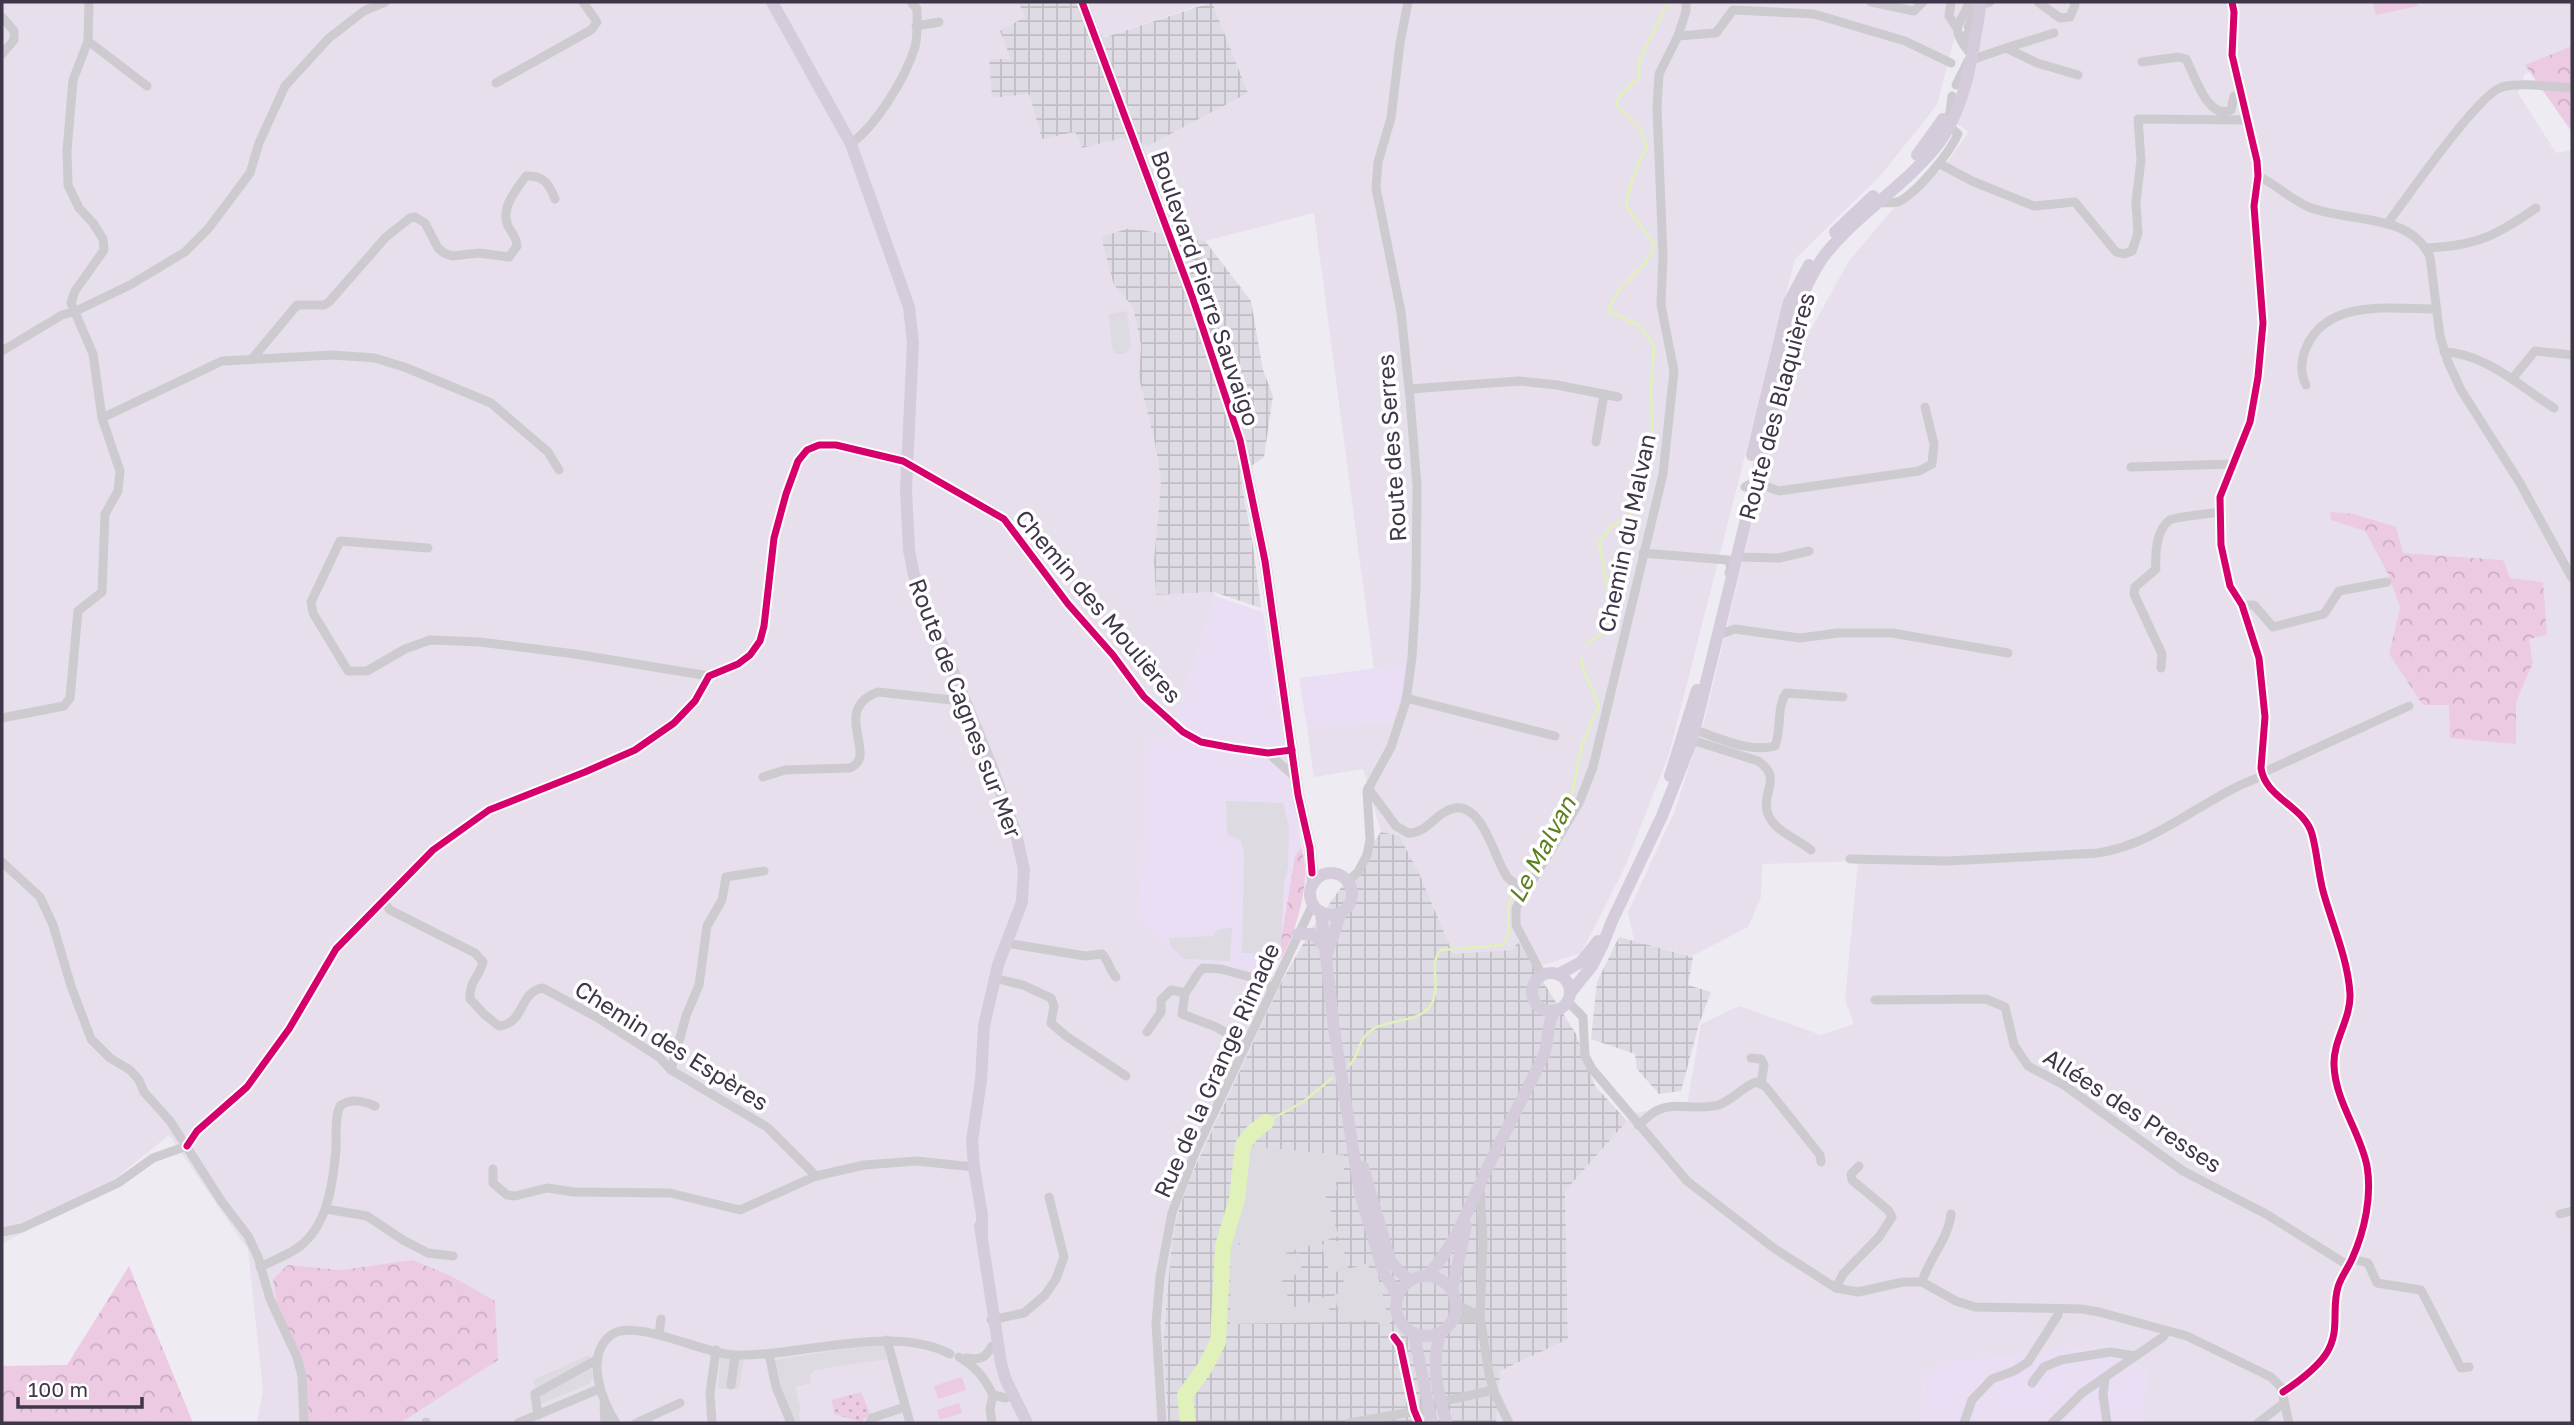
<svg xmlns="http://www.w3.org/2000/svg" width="2574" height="1425" font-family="'Golos Text',sans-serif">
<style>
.residential{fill:#e7dfec;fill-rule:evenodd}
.commercial{fill:#eadef5}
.industrial{fill:url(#industrial-grid)}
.grass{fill:url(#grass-dots)}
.forest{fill:url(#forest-crowns)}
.pitch{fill:#eccae2}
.parking{fill:#dedae1}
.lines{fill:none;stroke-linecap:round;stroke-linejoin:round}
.stream{stroke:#e0f1ba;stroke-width:2.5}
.river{stroke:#e0f1ba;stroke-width:16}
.minor{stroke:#cecbd0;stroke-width:9}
.major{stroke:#d5ccdb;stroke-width:12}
.cycleway-casing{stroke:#fff;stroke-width:11}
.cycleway{stroke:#d6006c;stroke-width:7}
.labels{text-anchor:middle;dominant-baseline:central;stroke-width:7;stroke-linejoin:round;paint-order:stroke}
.street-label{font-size:23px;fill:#403649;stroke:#fff}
.water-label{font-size:24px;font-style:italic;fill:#5e7f21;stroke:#fff}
</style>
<defs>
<pattern id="industrial-grid" width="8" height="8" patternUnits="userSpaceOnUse" patternTransform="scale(1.75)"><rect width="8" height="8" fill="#dfdbe4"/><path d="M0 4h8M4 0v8" fill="none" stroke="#c0bdc5"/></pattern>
<pattern id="grass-dots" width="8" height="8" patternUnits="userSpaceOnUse" patternTransform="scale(1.75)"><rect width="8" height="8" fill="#eccae2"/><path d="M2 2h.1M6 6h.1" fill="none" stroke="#cbaec3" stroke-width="1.8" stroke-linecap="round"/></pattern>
<pattern id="forest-crowns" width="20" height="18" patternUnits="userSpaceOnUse" patternTransform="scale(1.75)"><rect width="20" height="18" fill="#eccae2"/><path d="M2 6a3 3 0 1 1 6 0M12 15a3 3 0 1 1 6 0" fill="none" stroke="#cbaec3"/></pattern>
</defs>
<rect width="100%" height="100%" fill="#efebf2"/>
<!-- residential -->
<g class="residential">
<polygon points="2,2 1018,2 1025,17 1011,59 989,60 993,98 1029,94 1042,139 1075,132 1082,148 1123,138 1148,146 1248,93 1212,2 1964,2 1937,105 1880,176 1795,259 1669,754 1624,869 1581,953 1534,968 1512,950 1453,955 1419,873 1399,837 1381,832 1363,769 1314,777 1307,728 1392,722 1406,665 1374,669 1314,213 1205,241 1130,228 1114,285 1133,307 1141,345 1139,378 1155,443 1161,480 1154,561 1156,595 1214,592 1215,596 1171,736 1145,742 1144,802 1230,966 1266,973 1282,981 1190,1177 1177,1216 1172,1243 1163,1343 1168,1423 400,1423 412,1260 341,1270 288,1265 299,1352 299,1423 257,1423 263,1391 248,1250 169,1135 105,1187 2,1244"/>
<polygon points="1084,2 1208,2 1103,38"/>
<path d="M1987,2H2572V60L2525,74L2518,93L2556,153L2572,150V1423H2144L2141,1419L2147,1373L2120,1345L2049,1352L1923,1372L1921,1423H1495L1499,1372L1568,1339L1565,1191L1634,1113L1687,1105L1701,1024L1739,1006L1821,1035L1854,1024L1845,1000L1858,861L1762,864L1761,897L1748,927L1692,956L1634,941L1628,912L1674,813L1704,722L1789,369L1849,261L1892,210L1942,169L1969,132L1956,123L1970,82ZM2365,531L2403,553L2503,560L2529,639L2533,663L2516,702L2423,705L2389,654L2400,607L2388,574Z"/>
</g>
<!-- commercial -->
<g class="commercial">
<polygon points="1215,596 1263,612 1306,874 1298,912 1283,956 1279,960 1271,960 1266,973 1179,959 1139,919 1145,741 1171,736"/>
<polygon points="1407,664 1404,688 1392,722 1307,728 1299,678"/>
<polygon points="2120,1345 2147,1373 2141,1419 2144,1423 1921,1423 1923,1372 1954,1360"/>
</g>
<!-- industrial -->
<g class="industrial">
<polygon points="1018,2 1084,2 1103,38 1212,2 1248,93 1148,146 1123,138 1082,148 1075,132 1042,139 1029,94 992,98 989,59 1011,59 1000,31 1025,17"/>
<polygon points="1130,228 1205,241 1251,301 1263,370 1273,396 1264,457 1240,474 1253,545 1261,608 1214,592 1156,595 1154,561 1161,480 1155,443 1139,378 1141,345 1133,307 1114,285 1101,237"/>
<polygon points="1381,832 1399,836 1419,873 1453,954 1512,950 1518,942 1576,1034 1595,1086 1627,1121 1565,1191 1568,1339 1500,1371 1496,1423 1168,1423 1163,1343 1172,1242 1177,1216 1190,1178 1282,981 1312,928"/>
<polygon points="1619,937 1693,957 1688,985 1711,992 1699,1024 1681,1091 1659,1094 1637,1069 1635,1054 1591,1039 1597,982"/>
</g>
<!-- grass -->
<polygon class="grass" points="861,1392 870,1414 861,1422 834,1414 832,1400"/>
<!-- forest -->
<g class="forest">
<polygon points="2572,46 2572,132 2525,65"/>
<polygon points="2330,512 2354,514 2396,527 2403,553 2503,560 2510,578 2543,582 2547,635 2529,639 2533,663 2516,702 2516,744 2450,738 2449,705 2423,705 2389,654 2400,607 2388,574 2365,531 2331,520"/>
<path d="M1302,847C1303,854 1305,862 1305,869C1307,891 1293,944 1279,960H1273L1281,941L1295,856Z"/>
<polygon points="412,1260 451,1276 495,1301 498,1360 400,1423 299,1423 299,1352 277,1305 273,1279 288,1265 341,1270"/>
<polygon points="129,1266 193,1423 2,1423 2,1366 67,1365"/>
</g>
<!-- pitch -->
<g class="pitch">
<polygon points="2373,2 2417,2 2418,6 2376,15"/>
<polygon points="962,1377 966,1390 938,1399 934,1386"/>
<polygon points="959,1403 962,1413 940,1420 937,1410"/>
</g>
<!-- parking -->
<g class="parking">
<polygon points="1127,311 1131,345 1125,354 1116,354 1112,349 1109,314"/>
<polygon points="1226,801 1283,803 1289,828 1288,868 1284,882 1281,948 1268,954 1242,953 1244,853 1241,841 1227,834"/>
<polygon points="1232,928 1230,961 1184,959 1170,946 1169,938 1213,936 1218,929"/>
<polygon points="1250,1146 1344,1155 1344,1181 1336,1182 1337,1190 1325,1194 1339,1236 1286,1253 1287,1256 1299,1253 1302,1272 1282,1280 1292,1308 1325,1297 1334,1322 1230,1324 1231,1247 1253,1240 1231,1245"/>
<polygon points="1341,1240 1348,1269 1366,1264 1378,1276 1391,1327 1380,1326 1377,1320 1342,1322 1334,1295 1347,1290 1340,1271 1330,1273 1321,1245"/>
<polygon points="883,1343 887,1359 814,1370 814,1373 809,1374 811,1383 795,1387 801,1411 798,1413 802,1423 793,1423 777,1386 774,1360"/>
<polygon points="589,1355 593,1378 589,1384 540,1404 533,1380"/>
<polygon points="720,1357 744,1359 739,1389 718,1389"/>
</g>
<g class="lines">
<!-- stream -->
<g class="stream">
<path d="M1586,645L1609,627L1613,616L1599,542L1611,527L1630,516L1642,487L1653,451L1651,391L1654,346L1639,325L1609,312C1614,282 1648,273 1654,244L1626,206C1629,184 1636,166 1647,147L1640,130L1616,105L1620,95L1639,78V61L1668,2"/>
<path d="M1350,1065C1360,1053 1358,1038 1373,1029C1391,1018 1421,1024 1432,1003C1441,986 1428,962 1441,950L1503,945L1509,933L1508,905L1549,829L1571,798L1582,745L1599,705L1584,672L1581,658"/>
<polyline points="1266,1122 1303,1102 1332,1078"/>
</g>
<!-- river -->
<polyline class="river" points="1188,1423 1185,1395 1204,1369 1218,1342 1223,1246 1237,1199 1243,1145 1251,1134 1266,1122"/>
<!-- minor -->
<g class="minor">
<polyline points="1871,2 1914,11 1923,2"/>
<polyline points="1951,2 1949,16 1957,28"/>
<polyline points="2038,2 2060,18 2070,17 2075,5 2074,2"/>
<path d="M2232,2L2234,12L2232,55L2257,161L2258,176L2254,206L2263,323L2258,377L2250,422L2220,497L2221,545L2230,586L2242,605L2259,658L2265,717L2261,768C2265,798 2304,806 2312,834C2317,852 2318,872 2323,891C2332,924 2348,959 2350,994C2351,1019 2333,1040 2334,1065C2335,1101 2360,1131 2367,1166C2372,1196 2365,1230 2352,1259C2348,1268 2341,1277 2338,1287C2331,1310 2341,1331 2326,1354C2316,1369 2298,1382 2283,1392"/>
<polyline points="2,17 14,31 14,40 2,54"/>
<polyline points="916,26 939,22"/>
<polyline points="1968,27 1977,6 1990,2"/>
<polyline points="2054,33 2006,48 2037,63 2078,75"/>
<polyline points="1967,34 1968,51"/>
<polyline points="1678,36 1716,33 1733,10 1814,14 1905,41 1951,63"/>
<polyline points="88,41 147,86"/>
<path d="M1965,47C1949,23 1963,24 1969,2"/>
<path d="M2142,62L2178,57L2186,59C2195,76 2208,121 2231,110L2234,96L2241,94"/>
<polyline points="496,83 591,30 597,22 583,2"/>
<polyline points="1956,85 1968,61 2006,48"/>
<polyline points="1949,119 1952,96"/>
<path d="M851,144C877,124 905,79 915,47C918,36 917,21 917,9L911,2"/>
<polyline points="1940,164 1972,181 2034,206 2075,202 2116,252 2124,254 2132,251 2138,233 2136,202 2141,160 2138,119 2247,120"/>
<path d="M2258,176C2276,184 2291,200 2309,207C2347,223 2411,212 2430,257L2440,336L2448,362L2461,390L2520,483L2572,578"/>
<path d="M1878,202C1885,203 1893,204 1900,201C1918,191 1949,154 1958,134L1949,126"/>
<path d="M2387,224C2406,199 2478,94 2502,87C2523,82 2550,87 2572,88"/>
<path d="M2426,248C2476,246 2496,236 2536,208"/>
<polyline points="2,351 62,315 76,311 130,285 185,252 208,229 250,173 259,143 285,86 329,38 364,11 385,2"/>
<path d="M2444,352C2485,353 2521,387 2554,408"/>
<path d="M252,359L297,305H324L329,302L386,237L410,218L415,217L425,223L438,248L444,253L452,256L479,253L509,257L517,246C517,238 512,233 508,226C500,208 516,190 526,176C544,175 549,184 555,199"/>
<polyline points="2512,379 2535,351 2572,355"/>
<path d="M2306,385C2300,373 2301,360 2306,348C2327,298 2392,309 2437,309"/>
<polyline points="1410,389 1519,381 1557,385 1618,397"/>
<polyline points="102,418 222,361 332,355 375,358 407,368 491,403 548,452 559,470"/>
<polyline points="1596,442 1604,394"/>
<polyline points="2131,467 2233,464"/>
<polyline points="1745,487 1754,482 1779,491 1919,471 1932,464 1934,444 1925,407"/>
<polyline points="428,548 340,541 311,602 313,613 348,671 367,671 405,649 430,640 480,642 575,654 709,676"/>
<polyline points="1643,553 1728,560 1731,568 1729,573"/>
<polyline points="1737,557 1779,558 1809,551"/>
<polyline points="2242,605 2254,605 2273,627 2324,614 2339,591 2387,582"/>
<polyline points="1718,635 1735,629 1800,638 1838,633 1892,633 2008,653"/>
<path d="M2161,668L2162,654L2134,594L2135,587L2156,569C2155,554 2156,529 2170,520C2174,517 2213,513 2221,512"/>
<polyline points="1406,698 1555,736"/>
<polyline points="2,718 64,706 70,698 78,611 102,592 105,514 118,491 120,471 102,418 93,354 71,303 75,291 104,250 103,239 93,223 79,208 68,185 67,151 73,80 88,41 89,2"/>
<path d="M1695,730C1720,738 1749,753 1775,746C1782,729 1776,709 1786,693L1843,697"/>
<path d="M1692,740L1758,761C1783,778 1762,790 1767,811C1772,831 1797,838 1811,850"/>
<polyline points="1268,753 1295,777"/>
<polyline points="2262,773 2409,706"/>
<path d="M763,777L785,770L849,768C881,758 829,710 878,692L952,700L963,698"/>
<path d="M1368,788L1396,826L1408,833C1428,834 1436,811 1455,808C1484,804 1495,862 1508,878C1513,883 1520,887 1526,890"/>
<path d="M1850,859L1948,861L2098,853C2161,843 2204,796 2263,776"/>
<polyline points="2,862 40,897 53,925 71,986 91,1039 110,1058 130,1070 139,1080 144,1092 170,1121 222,1202 248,1236 258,1257 270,1299 297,1357 302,1376 304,1423"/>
<polyline points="1348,881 1358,872 1367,855 1370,840 1367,791 1391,747 1406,701 1412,657 1416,588 1417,486 1410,398 1401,312 1376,188 1378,162 1391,118 1400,43 1408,2"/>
<path d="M382,900L390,910L475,953L483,962C479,979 469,980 470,999L485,1015L499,1026C526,1023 518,992 543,988L598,1018L659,1057L671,1070L767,1127L816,1176"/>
<path d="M1006,943L1085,956L1102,954C1109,961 1109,970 1116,977"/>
<polyline points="1542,975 1516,925 1516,908 1579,803 1593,767 1663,474 1674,371 1661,305 1663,256 1657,107 1659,74 1678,36 1686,11 1686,2"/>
<polyline points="994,978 1023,985 1051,998 1054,1006 1051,1023 1066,1036 1126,1076"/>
<path d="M1185,993C1192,985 1195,975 1203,968L1221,969L1250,977L1272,987"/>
<polyline points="1875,1000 1986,999 2005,1007 2014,1045 2028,1066 2064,1085 2183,1171 2266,1214 2349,1266"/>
<polyline points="1568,1002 1583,1017 1585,1056 1592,1069 1687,1181 1775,1249 1836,1288 1858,1292 1903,1282 1922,1282 1956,1301 1975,1307 2082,1309 2099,1312 2187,1336 2271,1377 2281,1387 2289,1423"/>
<polyline points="1147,1032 1161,1012 1161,1000 1171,990 1185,993 1182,1014 1216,1027 1246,1044"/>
<polyline points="1751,1058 1761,1059 1764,1065 1761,1084"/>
<polyline points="671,1070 686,1016 699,985 707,926 722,900 726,877 764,871"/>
<path d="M1638,1125C1644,1121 1650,1114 1656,1111C1674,1101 1698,1111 1718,1105C1733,1100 1742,1087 1756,1082L1765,1086L1820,1155L1821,1162"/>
<polyline points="187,1146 197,1131 247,1087 289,1029 336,949 433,850 489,810 585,772 635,750 674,723 695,701 709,676 738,664 750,655 760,641 764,626 774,538 786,494 798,461 807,450 819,445 836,445 903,461 1004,519 1068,604 1113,655 1144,697 1183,732 1201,742 1233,748 1268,753 1292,750"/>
<polyline points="493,1169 493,1183 507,1195 515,1196 547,1188 574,1192 670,1193 740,1210 816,1176 864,1165 917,1161 974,1167"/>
<polyline points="1480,1185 1483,1242 1480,1316 1489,1374 1494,1392 1509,1423"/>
<polyline points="326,1209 367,1216 403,1240 428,1253 453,1256"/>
<polyline points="2560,1214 2572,1211"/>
<polyline points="2,1232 22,1228 118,1183 153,1158 187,1146"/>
<polyline points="2352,1259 2368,1263 2377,1283 2421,1290 2461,1368 2469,1367"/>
<path d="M260,1267C272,1261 288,1255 299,1247C328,1225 333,1183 336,1149C337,1135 334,1119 340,1106C351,1098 363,1101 375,1106"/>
<path d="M1922,1282C1929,1258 1948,1240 1951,1214"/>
<polyline points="1836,1288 1843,1274 1879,1237 1892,1217 1888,1210 1852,1180 1851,1174 1859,1166"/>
<polyline points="1456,1304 1480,1316"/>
<polyline points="991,1320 1024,1313 1045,1295 1056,1279 1064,1257 1049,1197"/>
<polyline points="1453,1320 1480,1316"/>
<polyline points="659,1335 661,1319"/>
<polyline points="1394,1337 1401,1348 1414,1410"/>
<polyline points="887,1340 910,1423"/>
<polyline points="769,1354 776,1387 791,1423"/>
<path d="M959,1357C977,1368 984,1377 993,1395L1006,1398"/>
<path d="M966,1358C980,1360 985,1359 992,1346"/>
<polyline points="2105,1378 2103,1395 2107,1423"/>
<polyline points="2032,1383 2044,1367 2061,1360 2110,1352 2135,1356"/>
<polyline points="731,1385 735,1356"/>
<polyline points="1440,1402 1493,1390"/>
<polyline points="604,1405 605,1423"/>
<polyline points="538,1415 535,1394 598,1359"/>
<polyline points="426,1422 426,1423"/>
<polyline points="518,1423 599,1389"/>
<path d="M616,1423C602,1401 584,1356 611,1335C634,1317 706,1355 735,1355C800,1357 892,1323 950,1354"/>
<polyline points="636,1423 680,1403"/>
<polyline points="712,1423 710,1393 716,1350"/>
<polyline points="870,1423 872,1418 905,1407"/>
<polyline points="992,1423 990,1409 993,1395"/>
<polyline points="1162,1423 1156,1323 1160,1277 1172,1213 1196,1150 1313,904"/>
<polyline points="1349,1423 1428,1409"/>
<polyline points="1964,1423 1972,1400 1992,1379 2014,1371 2028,1362 2058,1315 2059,1309"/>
<polyline points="2052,1423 2082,1393 2163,1337 2167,1331"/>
<polyline points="2258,1423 2284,1403"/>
</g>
<!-- major -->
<g class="major">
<polyline points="772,2 851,144 909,307 913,342 906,490 909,550 914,575 993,770 1016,834 1024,869 1022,902 998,965 984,1026 981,1080 972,1141 974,1167 982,1215 982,1233"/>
<polyline points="1082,2 1192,296 1240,440 1265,561 1298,795 1310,848 1313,884"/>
<polyline points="1917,155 1943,119"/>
<polyline points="1835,232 1873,196"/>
<polyline points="1752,455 1789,302 1809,265"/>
<polyline points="1670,776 1697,690"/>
<circle cx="1331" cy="894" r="21"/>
<polyline points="1321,912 1334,1029 1360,1193 1383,1271 1397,1295"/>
<polyline points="1298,934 1313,934 1324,946"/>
<polyline points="1326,957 1341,912"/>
<circle cx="1551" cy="992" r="19"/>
<polyline points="1559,974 1581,962 1598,941"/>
<path d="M1571,992L1592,966L1603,944L1612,921L1662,816L1692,740L1799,303C1806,287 1813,271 1824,256C1856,215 1902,188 1935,148C1967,109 1973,50 1981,2"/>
<polyline points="1363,1167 1390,1260 1400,1272 1410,1280"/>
<polyline points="980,1226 1001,1363 1005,1378 1027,1423"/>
<circle cx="1426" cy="1306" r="30"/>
<path d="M1427,1276C1455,1246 1468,1209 1485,1173C1504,1134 1524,1096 1543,1057C1550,1042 1545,1026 1555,1011"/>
<polyline points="1452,1291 1466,1226"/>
<path d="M1440,1334C1431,1366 1437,1392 1447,1423"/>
<polyline points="1414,1335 1432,1423"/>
</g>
<defs>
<g id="cycleway">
<polyline points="1082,2 1192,296 1240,440 1265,561 1298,795 1310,848 1312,873"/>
<path d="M2232,2L2234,12L2232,55L2257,161L2258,176L2254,206L2263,323L2258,377L2250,422L2220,497L2221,545L2230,586L2242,605L2259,658L2265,717L2261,768C2265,798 2304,806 2312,834C2317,852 2318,872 2323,891C2332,924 2348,959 2350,994C2351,1019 2333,1040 2334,1065C2335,1101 2360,1131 2367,1166C2372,1196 2365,1230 2352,1259C2348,1268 2341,1277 2338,1287C2331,1310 2341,1331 2326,1354C2316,1369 2298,1382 2283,1392"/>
<polyline points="187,1146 197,1131 247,1087 289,1029 336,949 433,850 489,810 585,772 635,750 674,723 695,701 709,676 738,664 750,655 760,641 764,626 774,538 786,494 798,461 807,450 819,445 836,445 903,461 1004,519 1068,604 1113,655 1144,697 1183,732 1201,742 1233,748 1268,753 1292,750"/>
<polyline points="1394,1337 1400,1345 1414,1410 1419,1422"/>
</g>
</defs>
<!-- cycleway casing -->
<use href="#cycleway" class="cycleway-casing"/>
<!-- cycleway -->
<use href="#cycleway" class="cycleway"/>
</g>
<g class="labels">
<!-- street labels -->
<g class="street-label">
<text transform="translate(1206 288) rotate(71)">Boulevard Pierre Sauvaigo</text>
<text transform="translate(1776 406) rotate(-75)">Route des Blaquières</text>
<text transform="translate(1391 448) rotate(-94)">Route des Serres</text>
<text transform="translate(1626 533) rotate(-78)">Chemin du Malvan</text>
<text transform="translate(1099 606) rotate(50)">Chemin des Moulières</text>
<text transform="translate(966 708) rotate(69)">Route de Cagnes sur Mer</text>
<text transform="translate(672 1045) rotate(32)">Chemin des Espères</text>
<text transform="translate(1216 1070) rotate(-66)">Rue de la Grange Rimade</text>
<text transform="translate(2133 1110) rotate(33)">Allées des Presses</text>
</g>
<!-- water labels -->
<g class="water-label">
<text transform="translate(1541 849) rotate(-62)">Le Malvan</text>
</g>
</g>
<!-- border -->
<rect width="2574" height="1425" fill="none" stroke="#403649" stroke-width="7"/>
<!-- scale -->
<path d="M18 1397v10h124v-10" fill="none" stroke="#403649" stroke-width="3.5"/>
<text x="28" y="1397" font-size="21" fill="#403649" stroke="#ffffff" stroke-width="5" paint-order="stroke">100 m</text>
</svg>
